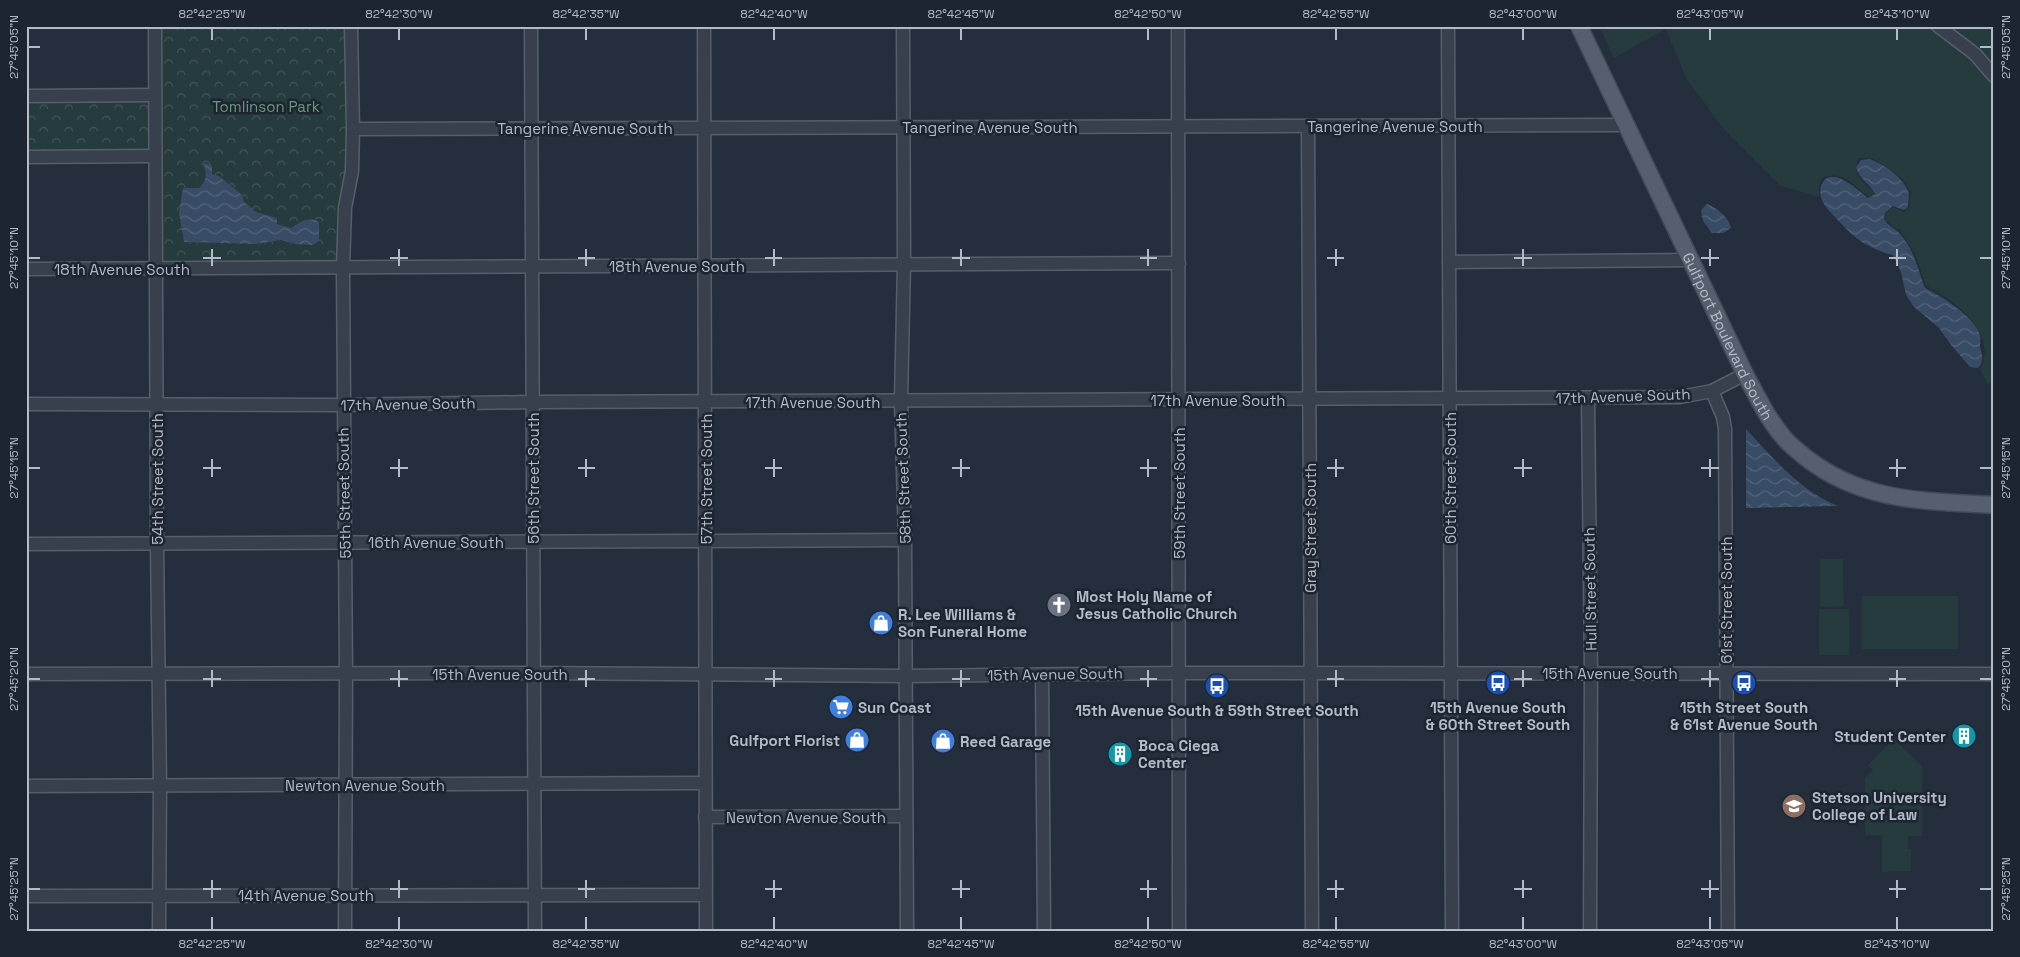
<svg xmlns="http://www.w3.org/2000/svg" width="2020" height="957" font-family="'Space Grotesk',sans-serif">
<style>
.green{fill:#263b3e}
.forest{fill:url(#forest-crowns);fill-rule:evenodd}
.water{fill:url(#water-waves)}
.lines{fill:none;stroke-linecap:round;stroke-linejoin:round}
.minor-casing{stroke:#565e6b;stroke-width:15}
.major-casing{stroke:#414956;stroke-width:19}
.minor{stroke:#38404d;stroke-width:12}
.major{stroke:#555f6d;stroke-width:16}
.ticks{fill:none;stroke:#b3bbc8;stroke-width:2}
.labels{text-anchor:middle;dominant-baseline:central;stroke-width:5;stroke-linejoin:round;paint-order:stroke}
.park-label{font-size:15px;fill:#6a9975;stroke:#1d2532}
.street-label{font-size:15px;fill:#b3bbc8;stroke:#1d2532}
.poi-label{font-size:15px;font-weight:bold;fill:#b3bbc8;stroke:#1d2532;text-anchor:start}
.neatline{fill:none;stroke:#b3bbc8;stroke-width:2}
.ticks-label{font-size:12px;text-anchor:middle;fill:#b3bbc8}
</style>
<defs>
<pattern id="forest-crowns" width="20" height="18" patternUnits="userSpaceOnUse" patternTransform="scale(1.25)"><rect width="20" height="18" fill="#263b3e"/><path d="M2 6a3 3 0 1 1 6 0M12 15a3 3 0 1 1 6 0" fill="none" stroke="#435558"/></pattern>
<pattern id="water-waves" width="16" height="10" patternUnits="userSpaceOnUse" patternTransform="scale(1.25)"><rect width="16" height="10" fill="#394c66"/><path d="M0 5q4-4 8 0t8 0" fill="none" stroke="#53647a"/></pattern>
</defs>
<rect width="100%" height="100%" fill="#242e3d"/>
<!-- green -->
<g class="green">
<path d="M1599,26H1994V382L1987,384L1980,369C2000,335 1953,298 1926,286L1915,254L1900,230L1896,229L1885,220L1886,213L1893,207L1904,212L1909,208L1911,192L1902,178L1872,158H1858C1852,175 1861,180 1873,191V195L1869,197C1853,186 1844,169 1822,178L1819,185V197L1781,186L1724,129L1687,80L1666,29L1614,58Z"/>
<polygon points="1820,559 1843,559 1844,606 1820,607"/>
<rect x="1862" y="596" width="96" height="53"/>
<rect x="1819" y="609" width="30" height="46"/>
<polygon points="1894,739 1922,766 1922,836 1908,836 1908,849 1911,849 1911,871 1882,872 1882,835 1865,835 1865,779 1873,770 1868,765"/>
</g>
<!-- forest -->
<g class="forest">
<path d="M160,26H346V176L339,262L162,263ZM204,164L212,174L219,176L242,195L244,202L256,212L277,218V224L291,228L298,223L295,244L281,240L255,244L184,242L183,188H199C206,180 207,174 204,164Z"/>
<polygon points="26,101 151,101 151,151 145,151 145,149 26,150"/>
</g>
<!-- water -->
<g class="water">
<path d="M1870,159C1884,165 1902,176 1908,191C1910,196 1908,202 1908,207L1904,210L1893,206L1885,213L1884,219C1888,226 1893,227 1898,232C1913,246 1918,270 1925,288C1942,297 1973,315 1980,335C1981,339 1980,343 1980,347C1982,356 1985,360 1978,368L1970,367L1952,346L1938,327L1914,307L1906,295L1901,272L1893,255C1866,248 1854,238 1836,218C1831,213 1825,207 1822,200C1820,195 1819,187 1823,182C1833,166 1859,191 1868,198L1875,194C1870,183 1859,180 1856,167L1861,160Z"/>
<path d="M203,163L212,165V174L219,176L242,195L244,202L256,212L277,218V224L291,228C300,222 308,216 319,222V241L312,245L295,244L281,240L255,244L184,242L179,213L183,188H199C207,180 207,173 203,163Z"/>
<path d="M1707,204C1717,208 1729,217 1731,228L1723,233H1712L1703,221L1701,210Z"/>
<path d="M1746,429C1773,458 1800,491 1838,506L1746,508Z"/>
</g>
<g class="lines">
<defs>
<g id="minor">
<polyline points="155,26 157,543 160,786 159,931"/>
<polyline points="531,26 535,931"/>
<polyline points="704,26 706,931"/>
<polyline points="903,26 904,264 901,401 905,540 907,931"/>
<polyline points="1178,26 1179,931"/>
<polyline points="1448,26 1452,931"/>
<polyline points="1938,26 1975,54 1994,76"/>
<polyline points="26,96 155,95"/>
<polyline points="1308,126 1312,931"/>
<polyline points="353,129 1627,125"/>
<polyline points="26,157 155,156"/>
<polyline points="1449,262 1691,260"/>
<polyline points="26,269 1179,263"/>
<polyline points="1712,391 1723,417 1725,429 1728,931"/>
<polyline points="1588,398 1591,673 1590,931"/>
<polyline points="26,404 343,405 533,402 1680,397 1712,391 1745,374"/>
<polyline points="26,544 905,540"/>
<polyline points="26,674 534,673 906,676 1179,673 1994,674"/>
<polyline points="1042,675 1044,931"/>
<polyline points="26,786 704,783"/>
<polyline points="705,817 906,816"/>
<polyline points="26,896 705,895"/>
<polyline points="345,931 346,674 343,268 345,208 352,171 353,129 351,26"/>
</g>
<g id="major">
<path id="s1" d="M1579,26L1745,374C1757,396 1768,420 1785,439C1791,446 1798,451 1805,457C1862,502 1924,501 1994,505"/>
</g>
</defs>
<!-- minor casing -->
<use href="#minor" class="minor-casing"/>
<!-- major casing -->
<use href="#major" class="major-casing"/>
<!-- minor -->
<use href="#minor" class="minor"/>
<!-- major -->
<use href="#major" class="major"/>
</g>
<!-- ticks -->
<path class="ticks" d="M212,28V40M399,28V40M586,28V40M774,28V40M961,28V40M1148,28V40M1336,28V40M1523,28V40M1710,28V40M1897,28V40M28,47H40M1980,47H1992M212,249V266M399,249V266M586,249V266M774,249V266M961,249V266M1148,249V266M1336,249V266M1523,249V266M1710,249V266M1897,249V266M28,258H40M203,258H221M390,258H408M578,258H595M765,258H782M952,258H970M1140,258H1157M1327,258H1344M1514,258H1532M1701,258H1719M1889,258H1906M1980,258H1992M212,459V477M399,459V477M586,459V477M774,459V477M961,459V477M1148,459V477M1336,459V477M1523,459V477M1710,459V477M1897,459V477M28,468H40M203,468H221M390,468H408M578,468H595M765,468H782M952,468H970M1140,468H1157M1327,468H1344M1514,468H1532M1701,468H1719M1889,468H1906M1980,468H1992M212,670V687M399,670V687M586,670V687M774,670V687M961,670V687M1148,670V687M1336,670V687M1523,670V687M1710,670V687M1897,670V687M28,679H40M203,679H221M390,679H408M578,679H595M765,679H782M952,679H970M1140,679H1157M1327,679H1344M1514,679H1532M1701,679H1719M1889,679H1906M1980,679H1992M212,880V898M399,880V898M586,880V898M774,880V898M961,880V898M1148,880V898M1336,880V898M1523,880V898M1710,880V898M1897,880V898M28,889H40M203,889H221M390,889H408M578,889H595M765,889H782M952,889H970M1140,889H1157M1327,889H1344M1514,889H1532M1701,889H1719M1889,889H1906M1980,889H1992M212,917V930M399,917V930M586,917V930M774,917V930M961,917V930M1148,917V930M1336,917V930M1523,917V930M1710,917V930M1897,917V930"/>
<!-- icons -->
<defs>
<symbol id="church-disc" viewBox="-11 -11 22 22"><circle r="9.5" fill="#6b7280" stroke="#1d2532"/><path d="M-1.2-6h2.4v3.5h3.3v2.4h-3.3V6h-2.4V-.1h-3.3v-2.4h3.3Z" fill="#fff"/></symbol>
<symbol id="shop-disc" viewBox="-11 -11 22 22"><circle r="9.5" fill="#3f7fe0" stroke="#1d2532"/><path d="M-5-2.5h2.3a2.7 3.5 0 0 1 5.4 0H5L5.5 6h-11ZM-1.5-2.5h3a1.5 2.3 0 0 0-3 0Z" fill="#fff"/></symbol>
<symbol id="bus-disc" viewBox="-11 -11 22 22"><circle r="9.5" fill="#1a4fb4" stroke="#1d2532"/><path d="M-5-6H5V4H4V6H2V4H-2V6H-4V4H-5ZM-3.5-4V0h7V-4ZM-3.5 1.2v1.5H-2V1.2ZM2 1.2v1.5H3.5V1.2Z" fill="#fff"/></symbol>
<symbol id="supermarket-disc" viewBox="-11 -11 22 22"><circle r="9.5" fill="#3f7fe0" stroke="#1d2532"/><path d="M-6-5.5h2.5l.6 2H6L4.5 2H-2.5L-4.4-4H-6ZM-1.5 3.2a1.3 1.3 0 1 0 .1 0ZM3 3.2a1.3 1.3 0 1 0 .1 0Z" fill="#fff"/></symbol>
<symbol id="building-disc" viewBox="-11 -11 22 22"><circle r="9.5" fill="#0f9aa8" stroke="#1d2532"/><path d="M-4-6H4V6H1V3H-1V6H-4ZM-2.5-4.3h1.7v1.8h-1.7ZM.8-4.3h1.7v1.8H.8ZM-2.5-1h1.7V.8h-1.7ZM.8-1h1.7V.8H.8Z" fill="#fff"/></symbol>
<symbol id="university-disc" viewBox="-11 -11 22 22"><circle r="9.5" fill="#8d6e63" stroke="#1d2532"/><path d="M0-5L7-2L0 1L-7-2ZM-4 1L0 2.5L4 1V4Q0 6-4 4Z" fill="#fff"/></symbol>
</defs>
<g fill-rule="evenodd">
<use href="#church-disc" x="1045" y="591" width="28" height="28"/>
<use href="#shop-disc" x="867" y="609" width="28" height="28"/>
<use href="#bus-disc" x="1484" y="669" width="28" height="28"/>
<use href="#bus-disc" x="1730" y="669" width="28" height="28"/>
<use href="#bus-disc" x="1203" y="672" width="28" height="28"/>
<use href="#supermarket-disc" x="827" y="693" width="28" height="28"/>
<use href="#building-disc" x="1950" y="722" width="28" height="28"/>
<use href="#shop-disc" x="843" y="726" width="28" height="28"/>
<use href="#shop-disc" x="929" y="727" width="28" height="28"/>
<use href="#building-disc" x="1106" y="740" width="28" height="28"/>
<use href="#university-disc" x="1780" y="792" width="28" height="28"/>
</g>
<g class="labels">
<!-- park labels -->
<g class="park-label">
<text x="266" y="106">Tomlinson Park</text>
</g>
<!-- street labels -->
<g class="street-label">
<text x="1395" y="126">Tangerine Avenue South</text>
<text x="990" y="127">Tangerine Avenue South</text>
<text x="585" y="128">Tangerine Avenue South</text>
<text x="677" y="266">18th Avenue South</text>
<text x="122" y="269">18th Avenue South</text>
<text stroke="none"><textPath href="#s1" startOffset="344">Gulfport Boulevard South</textPath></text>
<text transform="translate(1623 396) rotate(-2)">17th Avenue South</text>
<text x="1218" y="400">17th Avenue South</text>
<text x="813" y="402">17th Avenue South</text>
<text transform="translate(408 404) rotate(-1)">17th Avenue South</text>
<text transform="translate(533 478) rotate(-90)">56th Street South</text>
<text transform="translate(903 478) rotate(-92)">58th Street South</text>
<text transform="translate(1450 478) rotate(-90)">60th Street South</text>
<text transform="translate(157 479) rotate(-90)">54th Street South</text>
<text transform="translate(706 479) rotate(-90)">57th Street South</text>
<text transform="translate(344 493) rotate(-91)">55th Street South</text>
<text transform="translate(1179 493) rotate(-90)">59th Street South</text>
<text transform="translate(1310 528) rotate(-90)">Gray Street South</text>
<text x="436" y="542">16th Avenue South</text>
<text transform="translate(1590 589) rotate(-91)">Hull Street South</text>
<text transform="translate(1726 600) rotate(-90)">61st Street South</text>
<text x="1610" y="673">15th Avenue South</text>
<text x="500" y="674">15th Avenue South</text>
<text transform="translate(1055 674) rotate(-1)">15th Avenue South</text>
<text x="365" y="785">Newton Avenue South</text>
<text x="806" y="817">Newton Avenue South</text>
<text x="306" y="895">14th Avenue South</text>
</g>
<!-- poi labels -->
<g class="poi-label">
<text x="1076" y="596">Most Holy Name of<tspan x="1076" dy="17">Jesus Catholic Church</tspan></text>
<text x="898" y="614">R. Lee Williams &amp;<tspan x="898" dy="17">Son Funeral Home</tspan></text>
<text x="858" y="707">Sun Coast</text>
<text x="1498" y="707" text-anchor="middle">15th Avenue South<tspan x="1498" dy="17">&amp; 60th Street South</tspan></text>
<text x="1744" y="707" text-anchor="middle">15th Street South<tspan x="1744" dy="17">&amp; 61st Avenue South</tspan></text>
<text x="1217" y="710" text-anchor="middle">15th Avenue South &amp; 59th Street South</text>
<text x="1946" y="736" text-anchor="end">Student Center</text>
<text x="840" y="740" text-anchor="end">Gulfport Florist</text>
<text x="960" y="741">Reed Garage</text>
<text x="1138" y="745">Boca Ciega<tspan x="1138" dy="17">Center</tspan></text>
<text x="1812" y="797">Stetson University<tspan x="1812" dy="17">College of Law</tspan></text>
</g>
</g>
<!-- border -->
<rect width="2020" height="957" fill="none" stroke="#1d2532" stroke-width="55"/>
<rect x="28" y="28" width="1964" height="902" class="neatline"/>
<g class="ticks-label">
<text x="212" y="18">82°42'25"W</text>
<text x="399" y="18">82°42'30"W</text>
<text x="586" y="18">82°42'35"W</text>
<text x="774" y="18">82°42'40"W</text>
<text x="961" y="18">82°42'45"W</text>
<text x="1148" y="18">82°42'50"W</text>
<text x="1336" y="18">82°42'55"W</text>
<text x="1523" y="18">82°43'00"W</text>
<text x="1710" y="18">82°43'05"W</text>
<text x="1897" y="18">82°43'10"W</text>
<text transform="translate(2006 47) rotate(-90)" y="4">27°45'05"N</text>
<text transform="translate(14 47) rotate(-90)" y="4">27°45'05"N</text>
<text transform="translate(2006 258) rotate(-90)" y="4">27°45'10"N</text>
<text transform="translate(14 258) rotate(-90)" y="4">27°45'10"N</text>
<text transform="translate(2006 468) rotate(-90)" y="4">27°45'15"N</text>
<text transform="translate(14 468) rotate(-90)" y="4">27°45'15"N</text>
<text transform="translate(2006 679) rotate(-90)" y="4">27°45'20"N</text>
<text transform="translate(14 679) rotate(-90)" y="4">27°45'20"N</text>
<text transform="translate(2006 889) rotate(-90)" y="4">27°45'25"N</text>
<text transform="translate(14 889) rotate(-90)" y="4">27°45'25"N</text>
<text x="212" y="948">82°42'25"W</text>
<text x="399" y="948">82°42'30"W</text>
<text x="586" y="948">82°42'35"W</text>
<text x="774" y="948">82°42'40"W</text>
<text x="961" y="948">82°42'45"W</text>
<text x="1148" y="948">82°42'50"W</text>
<text x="1336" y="948">82°42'55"W</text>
<text x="1523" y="948">82°43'00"W</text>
<text x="1710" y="948">82°43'05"W</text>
<text x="1897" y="948">82°43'10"W</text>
</g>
</svg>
